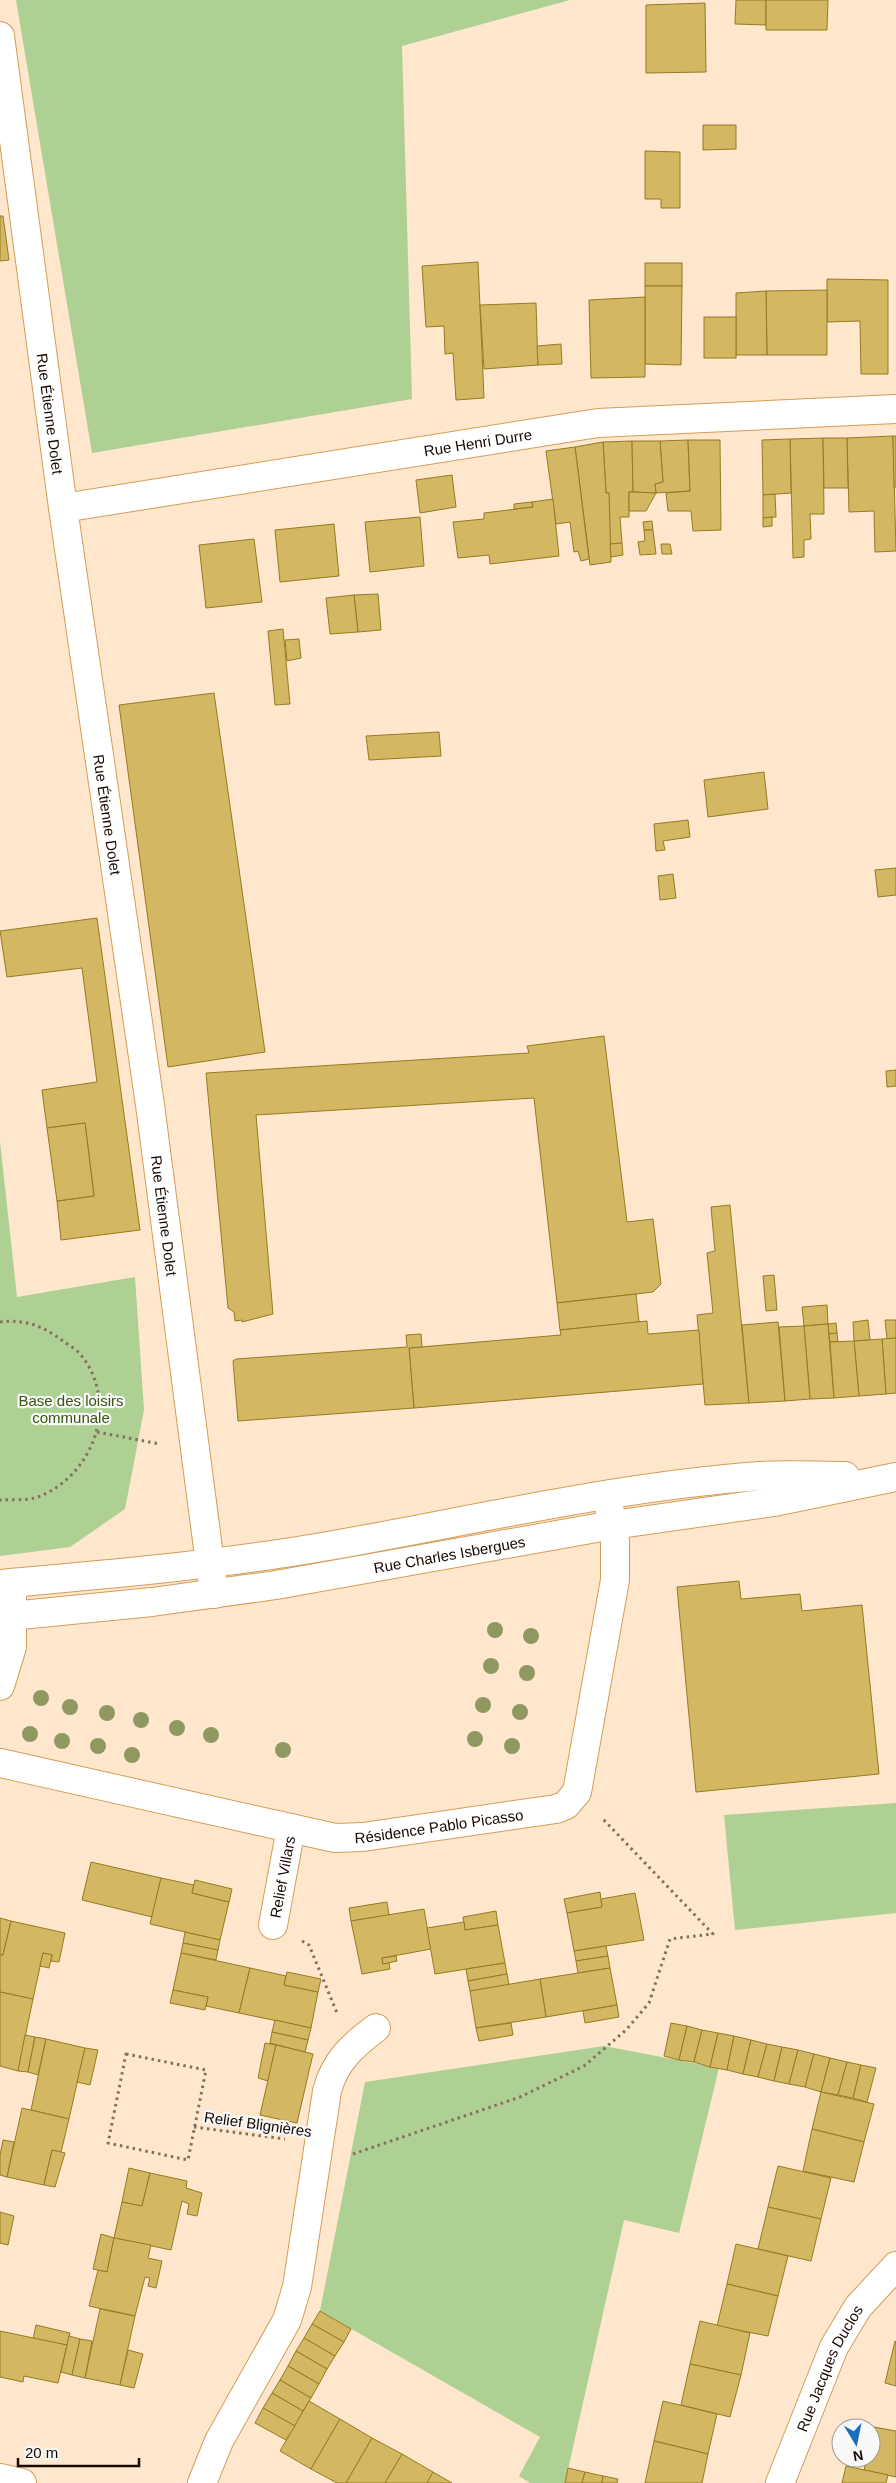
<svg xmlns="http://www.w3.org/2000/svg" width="896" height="2483" font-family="Helvetica,sans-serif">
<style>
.green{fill:#aed092}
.building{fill:#d3b762;stroke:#967b21}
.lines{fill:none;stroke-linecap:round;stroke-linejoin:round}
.minor-casing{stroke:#d49d57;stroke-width:30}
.major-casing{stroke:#d49d57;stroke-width:30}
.path{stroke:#83705f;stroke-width:3;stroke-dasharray:2.5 4;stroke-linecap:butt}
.minor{stroke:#fff;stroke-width:28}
.major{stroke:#fff;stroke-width:28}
.tree{fill:#909862}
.labels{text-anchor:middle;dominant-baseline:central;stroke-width:4.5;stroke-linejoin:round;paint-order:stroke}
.street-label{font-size:15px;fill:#180800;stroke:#f8f8f8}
.park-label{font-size:15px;fill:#36580c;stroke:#f8f8f8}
</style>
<rect width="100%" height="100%" fill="#fee7cc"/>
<!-- green -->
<g class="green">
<polygon points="16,0 570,0 402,46 412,399 92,453"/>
<polygon points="0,1141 17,1297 135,1277 144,1410 125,1509 70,1547 0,1556"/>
<polygon points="896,1803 896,1913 735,1930 724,1815"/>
<polygon points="604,2046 719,2068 679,2233 624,2220 565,2483 530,2483 519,2476 540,2437 320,2311 365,2082"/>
</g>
<!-- building -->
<g class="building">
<polygon points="736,0 766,0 766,25 735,24"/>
<polygon points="766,0 828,0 827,30 766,30"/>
<polygon points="705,3 706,72 646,73 646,5"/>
<polygon points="703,125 736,125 736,149 703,150"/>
<polygon points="645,151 680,152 680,208 661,208 661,199 645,199"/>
<polygon points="0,216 3,216 9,260 0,261"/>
<polygon points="478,262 484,398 456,400 453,353 445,354 444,326 426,327 422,266"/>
<rect x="645" y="263" width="37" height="23"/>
<polygon points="827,279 888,280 888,374 861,374 860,321 827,322"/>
<polygon points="645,286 682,286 681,365 645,364"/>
<polygon points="827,290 827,355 767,355 766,291"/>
<polygon points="766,291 767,355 736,355 736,293"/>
<polygon points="645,297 645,377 591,378 589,300"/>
<polygon points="536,303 538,365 484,369 480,305"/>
<rect x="704" y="317" width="32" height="41"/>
<polygon points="561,344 562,364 538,365 537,346"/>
<polygon points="893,436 896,551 875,552 874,511 849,512 847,438"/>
<polygon points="893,436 896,436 896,487 894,487"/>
<polygon points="823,438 824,514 810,514 811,539 804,540 804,557 793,558 790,439"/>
<polygon points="823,438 847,438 848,488 824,488"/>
<polygon points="790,439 791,493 763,495 762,440"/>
<polygon points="688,440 690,491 656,493 655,484 663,482 660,441"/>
<polygon points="688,440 720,440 721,530 693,531 691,511 668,511 666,493 690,491"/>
<polygon points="632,441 633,492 629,492 629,517 620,517 622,543 610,544 609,493 606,493 603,442"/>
<polygon points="632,441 660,441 663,482 655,484 656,493 633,492"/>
<polygon points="603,442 606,493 609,493 611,562 590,565 575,447"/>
<polygon points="575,447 589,559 581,561 578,551 574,552 570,522 556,524 546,451"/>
<polygon points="452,475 456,507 420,513 416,480"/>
<polygon points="629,492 633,492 656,493 646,511 629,511"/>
<polygon points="775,494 776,517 763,518 763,495"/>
<polygon points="553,499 559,556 490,564 489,555 458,558 453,522 484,519 484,513 533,507 532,502"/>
<polygon points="532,502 533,507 514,509 514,504"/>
<polygon points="420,517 424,566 370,572 365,522"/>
<polygon points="772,517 772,526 763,527 763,518"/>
<polygon points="652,521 653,530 644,530 643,522"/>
<polygon points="334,524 339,576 280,582 275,530"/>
<polygon points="644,530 653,530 656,554 640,555 638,542 645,541"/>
<polygon points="254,539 262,602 206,608 199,545"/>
<polygon points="622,543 623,555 611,557 610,544"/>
<polygon points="661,544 670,544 672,554 662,554"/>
<polygon points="378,594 381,630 358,632 354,595"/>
<polygon points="354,595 358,632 330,634 326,598"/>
<polygon points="283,629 290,704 275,705 268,631"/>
<polygon points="299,639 301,658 287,661 285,640"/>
<polygon points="214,693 265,1052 168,1067 119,705"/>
<polygon points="439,732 441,756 369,760 366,736"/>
<polygon points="764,772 768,809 708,817 704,780"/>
<polygon points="688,820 690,837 663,841 665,850 656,851 654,824"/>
<polygon points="896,868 896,895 878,897 875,870"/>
<polygon points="673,874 676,898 660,900 658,876"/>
<polygon points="97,918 140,1230 61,1240 57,1201 94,1196 85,1123 47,1128 42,1090 97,1082 82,968 7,977 0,931"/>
<polygon points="604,1036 627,1222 653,1219 661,1284 653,1292 557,1303 534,1098 256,1115 273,1314 242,1322 242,1320 235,1321 234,1312 228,1308 206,1073 529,1053 527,1046"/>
<polygon points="896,1070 896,1086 887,1087 886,1071"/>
<polygon points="85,1123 94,1196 57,1201 47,1128"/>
<polygon points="730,1205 749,1403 705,1405 697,1315 713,1313 707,1253 715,1251 711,1207"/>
<polygon points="774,1275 777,1310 766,1311 763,1276"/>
<polygon points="636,1294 639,1322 560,1330 557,1303"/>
<polygon points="827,1305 828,1324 804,1326 802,1307"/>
<polygon points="868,1320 870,1340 854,1341 853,1322"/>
<polygon points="885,1320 896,1320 896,1338 887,1339"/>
<polygon points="647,1321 648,1334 699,1330 703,1384 414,1408 409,1348 561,1335 560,1330"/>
<polygon points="778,1322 785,1401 749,1403 742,1325"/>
<polygon points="836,1323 837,1333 829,1334 828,1324"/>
<polygon points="828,1324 834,1398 810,1399 804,1326"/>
<polygon points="804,1326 810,1399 785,1401 779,1327"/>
<polygon points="837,1333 838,1342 830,1342 829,1334"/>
<polygon points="421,1334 422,1347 409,1348 414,1408 238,1421 233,1361 236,1359 407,1347 406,1335"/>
<polygon points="896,1338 896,1393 886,1394 882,1339"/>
<polygon points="882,1339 886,1394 859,1396 854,1341"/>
<polygon points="854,1341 859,1396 834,1398 830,1342"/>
<polygon points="739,1581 741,1599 800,1594 802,1611 862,1605 879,1774 696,1792 677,1587"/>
<polygon points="91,1862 161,1878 152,1917 82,1900"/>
<polygon points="161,1878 194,1885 192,1893 229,1902 220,1940 150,1924"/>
<polygon points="195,1880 232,1889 229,1902 192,1893"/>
<polygon points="600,1892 602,1907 567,1913 564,1899"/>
<polygon points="635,1893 644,1940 574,1951 567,1913 602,1907 601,1899"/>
<polygon points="387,1902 389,1915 351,1921 349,1908"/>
<polygon points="424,1909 431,1949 382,1958 383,1964 389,1963 390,1969 362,1974 351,1921"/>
<polygon points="496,1911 498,1925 465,1930 463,1917"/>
<polygon points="0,1918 11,1921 3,1955 0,1955"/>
<polygon points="11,1921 65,1933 59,1962 51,1961 52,1955 43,1953 33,1999 0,1992 0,1955 3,1955"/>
<polygon points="464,1922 465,1930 498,1925 505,1963 435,1974 427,1928"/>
<polygon points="185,1932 220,1940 218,1950 183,1943"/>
<polygon points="183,1943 218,1950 216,1960 181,1953"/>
<polygon points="606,1946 608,1956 576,1961 574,1951"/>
<polygon points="43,1953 52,1955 49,1968 40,1966"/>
<polygon points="181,1953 250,1968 239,2013 206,2006 208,1997 173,1990"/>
<polygon points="396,1956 397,1961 383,1964 382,1958"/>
<polygon points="608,1956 610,1968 578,1973 576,1961"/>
<polygon points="505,1963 507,1974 468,1981 466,1969"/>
<polygon points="250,1968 286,1976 284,1985 318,1992 311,2028 239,2013"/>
<polygon points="610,1968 617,2005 546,2017 540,1979"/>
<polygon points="287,1972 321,1979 318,1992 284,1985"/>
<polygon points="507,1974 509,1985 470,1991 468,1981"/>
<polygon points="540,1979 546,2017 476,2028 470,1991"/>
<polygon points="173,1990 208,1997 205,2010 170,2003"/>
<polygon points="0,1992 33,1999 18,2071 0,2066"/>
<polygon points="617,2005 619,2017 585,2023 583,2011"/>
<polygon points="275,2020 311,2028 308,2040 272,2032"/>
<polygon points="511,2023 513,2035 479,2041 476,2028"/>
<polygon points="671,2023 687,2026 679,2060 664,2056"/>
<polygon points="687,2026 702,2030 694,2062 679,2060"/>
<polygon points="702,2030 718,2033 710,2067 694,2062"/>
<polygon points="272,2032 308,2040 305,2052 270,2043"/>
<polygon points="718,2033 734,2036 727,2070 710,2067"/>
<polygon points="25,2035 35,2037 28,2072 18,2071"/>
<polygon points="734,2036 751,2040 743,2074 727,2070"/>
<polygon points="35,2037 46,2039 38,2075 28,2072"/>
<polygon points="46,2039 85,2048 69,2119 31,2110"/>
<polygon points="751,2040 767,2044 758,2077 743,2074"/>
<polygon points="265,2043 276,2045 268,2081 258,2078"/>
<polygon points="767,2044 782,2047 774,2081 758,2077"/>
<polygon points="276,2045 313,2054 297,2123 260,2115"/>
<polygon points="782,2047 798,2050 789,2084 774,2081"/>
<polygon points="85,2048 98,2050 90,2085 77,2082"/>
<polygon points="798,2050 814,2054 805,2087 789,2084"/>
<polygon points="814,2054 830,2058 821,2092 805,2087"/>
<polygon points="830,2058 847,2062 838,2095 821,2092"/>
<polygon points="847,2062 861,2065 853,2098 838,2095"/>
<polygon points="861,2065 876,2068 867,2102 853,2098"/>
<polygon points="821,2092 874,2104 864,2142 812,2129"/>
<polygon points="22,2108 69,2119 61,2152 52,2150 44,2185 7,2177"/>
<polygon points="812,2129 864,2142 854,2182 803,2171"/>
<polygon points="3,2140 14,2142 7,2177 0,2175 0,2155"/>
<polygon points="52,2150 65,2153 55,2187 44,2185"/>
<polygon points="778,2166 831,2178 821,2219 768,2207"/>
<polygon points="129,2168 150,2173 142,2206 122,2202"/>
<polygon points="150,2173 187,2181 186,2188 202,2193 197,2216 187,2214 189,2204 182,2201 171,2250 114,2238 122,2202 142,2206"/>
<polygon points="768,2207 821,2219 811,2261 758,2249"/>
<polygon points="0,2212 14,2216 8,2245 0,2243"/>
<polygon points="101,2234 114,2238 107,2272 93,2269"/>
<polygon points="114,2238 151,2245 148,2258 162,2261 156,2288 148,2286 150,2278 145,2277 135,2316 89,2306 98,2270 107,2272"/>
<polygon points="736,2244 788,2256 778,2296 727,2284"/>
<polygon points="727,2284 778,2296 768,2336 717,2326"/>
<polygon points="100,2309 135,2316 120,2385 85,2378"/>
<polygon points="320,2311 351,2329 344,2342 312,2324"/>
<polygon points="700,2321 750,2333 741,2375 690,2364"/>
<polygon points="312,2324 344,2342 335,2356 304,2338"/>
<polygon points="36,2325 70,2333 67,2345 33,2339"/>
<polygon points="0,2331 67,2345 58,2383 24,2376 23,2382 0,2377"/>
<polygon points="69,2336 80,2339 72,2375 61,2372"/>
<polygon points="304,2338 335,2356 327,2369 296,2351"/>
<polygon points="80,2339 92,2341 85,2378 72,2375"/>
<polygon points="895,2341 896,2342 896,2386 885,2383"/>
<polygon points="128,2350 143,2354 134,2388 120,2385"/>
<polygon points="296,2351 327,2369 319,2384 288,2366"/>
<polygon points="690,2364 741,2375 730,2417 681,2405"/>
<polygon points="288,2366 319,2384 311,2398 280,2380"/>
<polygon points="280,2380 311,2398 303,2411 272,2393"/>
<polygon points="272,2393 303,2411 295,2426 263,2408"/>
<polygon points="309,2401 340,2419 311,2469 280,2451"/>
<polygon points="663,2401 717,2414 708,2454 654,2441"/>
<polygon points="263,2408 295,2426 286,2440 255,2423"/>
<polygon points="340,2419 372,2438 346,2483 337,2483 311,2469"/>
<polygon points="874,2427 896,2431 896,2477 864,2470 867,2458 871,2458 871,2441"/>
<polygon points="372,2438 402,2454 385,2483 346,2483"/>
<polygon points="654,2441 708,2454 702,2483 645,2483"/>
<polygon points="402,2454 433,2472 427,2483 385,2483"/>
<polygon points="846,2466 888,2475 886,2483 842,2483"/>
<polygon points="568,2468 585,2472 582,2483 565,2483"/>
<polygon points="433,2472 452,2483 427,2483"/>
<polygon points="585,2472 603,2476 602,2483 582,2483"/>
<polygon points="603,2476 618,2479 617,2483 602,2483"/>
</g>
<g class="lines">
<defs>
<g id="minor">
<path id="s1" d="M0,36L63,508L150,1105L214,1594"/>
<path id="s2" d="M63,508L598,423L896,409"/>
<polyline points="0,1686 12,1647 12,1583"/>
<path id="s3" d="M0,1763L335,1838L363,1837L556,1809L566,1805L577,1792L615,1580V1541L607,1495"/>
<path id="s4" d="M273,1925L291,1828"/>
<polyline points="0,2478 22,2483"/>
<path d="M202,2483L219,2441L287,2320L297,2287L327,2091C335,2061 352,2046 376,2028"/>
<path id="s5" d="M780,2483L834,2347L858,2307L896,2266"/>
</g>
<g id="major">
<path d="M0,1584C110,1574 219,1565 328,1546C471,1521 613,1487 759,1476C787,1474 816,1476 845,1476"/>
<path id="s6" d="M0,1617L152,1602L276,1585L613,1525L774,1502L896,1477"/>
</g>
</defs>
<!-- minor casing -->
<use href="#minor" class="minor-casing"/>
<!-- major casing -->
<use href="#major" class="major-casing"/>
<!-- path -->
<g class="path">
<path d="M0,1322C26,1319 43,1326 63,1341C69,1345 77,1350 81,1355C120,1404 93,1476 38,1497C27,1501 12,1499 0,1500"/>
<polyline points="97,1432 160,1444"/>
<polyline points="302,1941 309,1945 337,2013"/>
<polygon points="126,2054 206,2070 188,2160 108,2143"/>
<polyline points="194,2127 285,2139"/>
<polyline points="353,2154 520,2097 584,2066 626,2030 649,2003 670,1939 713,1934 601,1817"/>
</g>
<!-- minor -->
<use href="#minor" class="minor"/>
<!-- major -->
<use href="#major" class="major"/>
</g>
<!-- trees -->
<g class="tree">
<circle cx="495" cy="1630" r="8"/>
<circle cx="531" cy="1636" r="8"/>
<circle cx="491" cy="1666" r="8"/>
<circle cx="527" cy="1673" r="8"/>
<circle cx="41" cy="1698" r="8"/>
<circle cx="483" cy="1705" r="8"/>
<circle cx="70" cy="1707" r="8"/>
<circle cx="520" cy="1712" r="8"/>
<circle cx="107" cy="1713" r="8"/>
<circle cx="141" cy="1720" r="8"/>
<circle cx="177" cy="1728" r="8"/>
<circle cx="30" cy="1734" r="8"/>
<circle cx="211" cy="1735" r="8"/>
<circle cx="475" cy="1739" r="8"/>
<circle cx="62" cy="1741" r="8"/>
<circle cx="98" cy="1746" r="8"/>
<circle cx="512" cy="1746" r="8"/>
<circle cx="283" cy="1750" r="8"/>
<circle cx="132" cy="1755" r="8"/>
</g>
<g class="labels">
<!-- street labels -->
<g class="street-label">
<text stroke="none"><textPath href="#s1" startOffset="381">Rue Étienne Dolet</textPath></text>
<text stroke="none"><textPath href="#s2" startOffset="420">Rue Henri Durre</textPath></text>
<text stroke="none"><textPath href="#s1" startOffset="786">Rue Étienne Dolet</textPath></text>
<text stroke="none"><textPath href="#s1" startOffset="1191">Rue Étienne Dolet</textPath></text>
<text stroke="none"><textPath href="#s6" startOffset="454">Rue Charles Isbergues</textPath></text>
<text stroke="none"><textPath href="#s3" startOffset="448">Résidence Pablo Picasso</textPath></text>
<text stroke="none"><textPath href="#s4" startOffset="49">Relief Villars</textPath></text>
<text transform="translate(258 2124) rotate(8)">Relief Blignières</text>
<text stroke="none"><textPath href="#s5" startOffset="125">Rue Jacques Duclos</textPath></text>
</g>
<!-- park labels -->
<g class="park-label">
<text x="71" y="1400">Base des loisirs<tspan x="71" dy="17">communale</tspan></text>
</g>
</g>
<!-- north arrow -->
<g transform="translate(856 2443) rotate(170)"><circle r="24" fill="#f8f8f8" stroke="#9e9895"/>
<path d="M0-4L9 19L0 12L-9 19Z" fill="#1a6ebc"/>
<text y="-8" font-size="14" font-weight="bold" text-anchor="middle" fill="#180800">N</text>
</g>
<!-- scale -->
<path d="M18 2458v8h121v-8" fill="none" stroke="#180800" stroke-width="2.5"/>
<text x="25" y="2458" font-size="15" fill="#180800" stroke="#f8f8f8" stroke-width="4" paint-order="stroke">20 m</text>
</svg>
